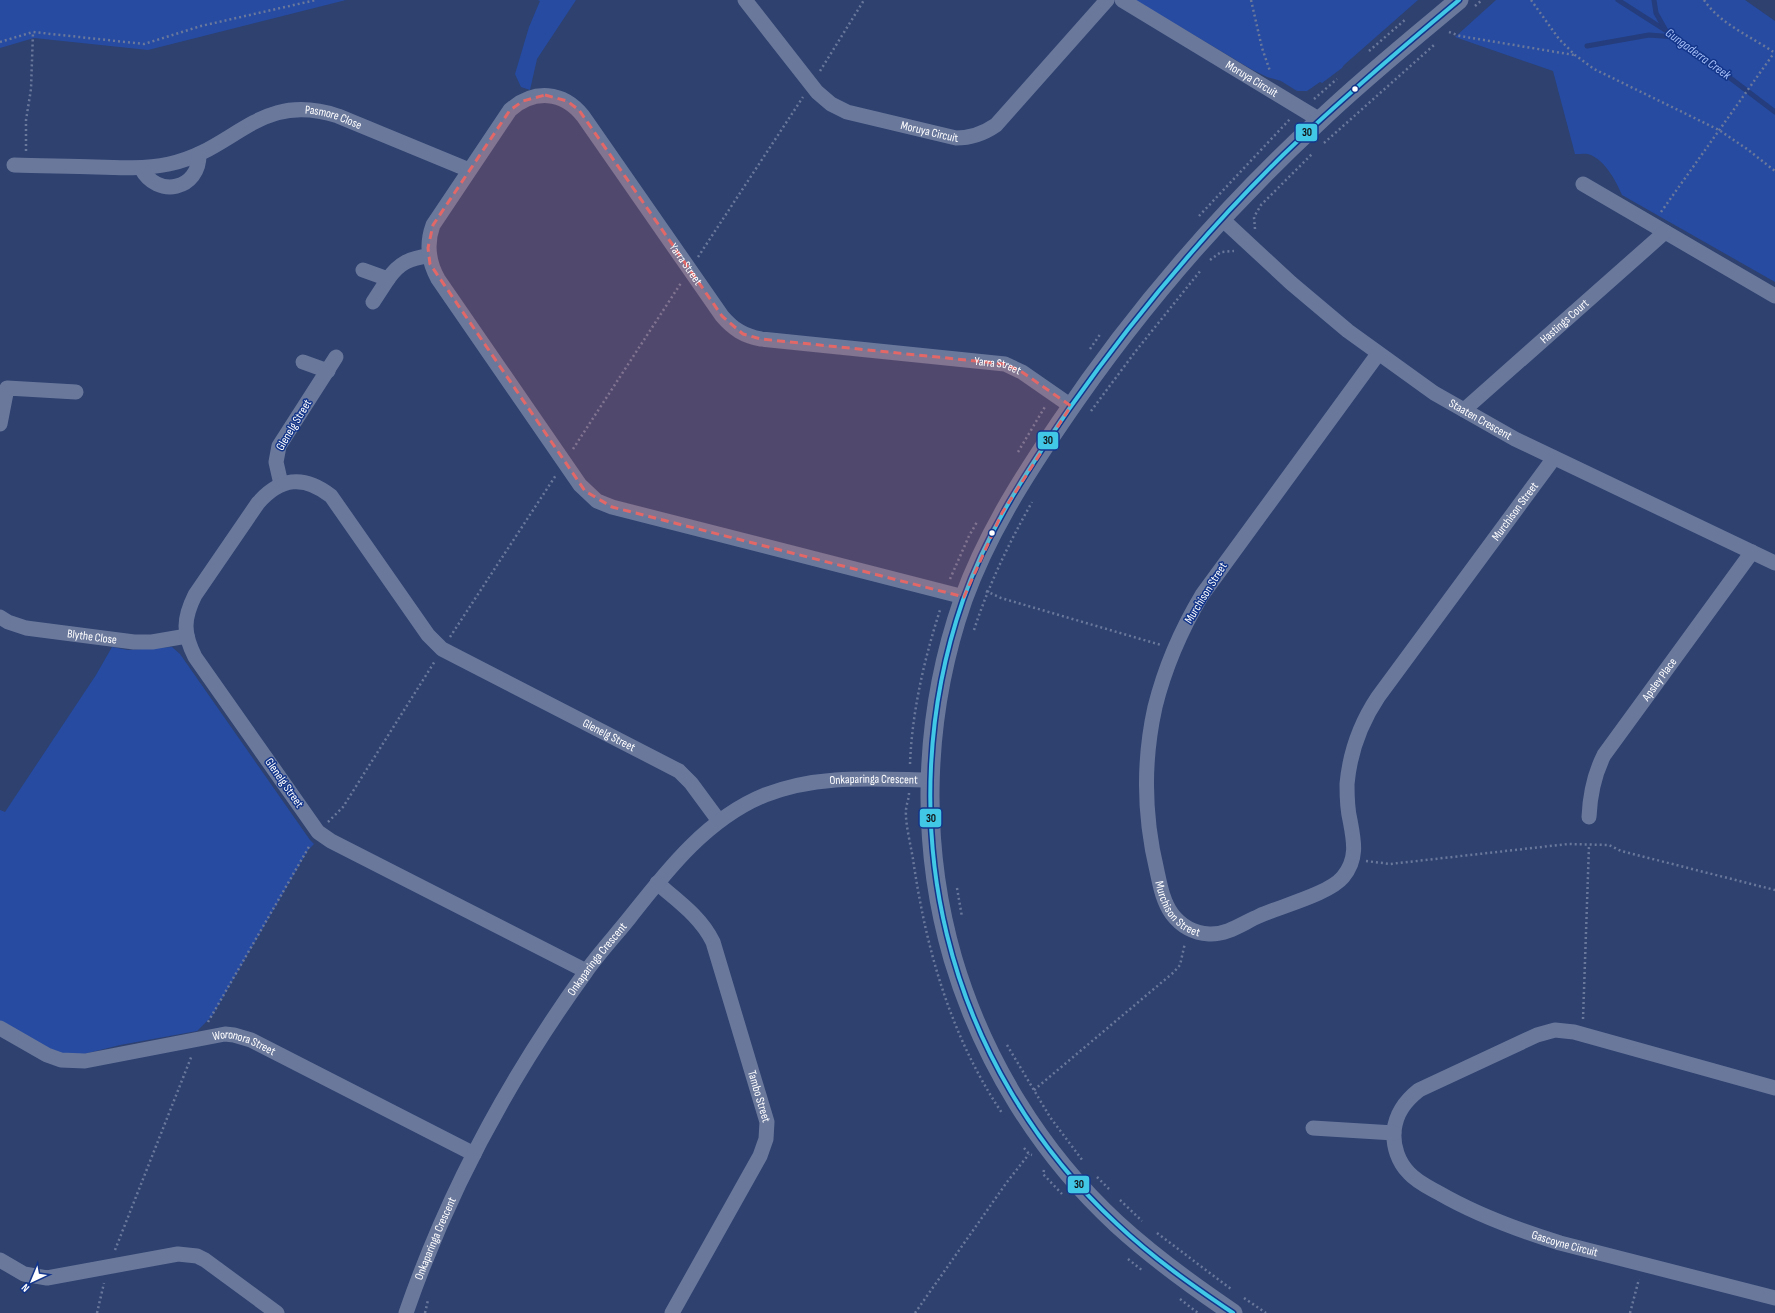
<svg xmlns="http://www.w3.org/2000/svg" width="1775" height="1313" font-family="'Sofia Sans Condensed',sans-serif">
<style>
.green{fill:#264ba1}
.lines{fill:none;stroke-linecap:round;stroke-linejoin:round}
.stream{stroke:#253d7c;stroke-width:5}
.path{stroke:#6a789c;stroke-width:2.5;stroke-dasharray:2 3;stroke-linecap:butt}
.minor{stroke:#6a789c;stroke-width:15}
.tertiary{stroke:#6a789c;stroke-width:19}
.bus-1-casing{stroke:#13358a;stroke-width:7}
.bus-1{stroke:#40c8e6;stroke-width:4}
.marked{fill:#e26868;fill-opacity:0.2;stroke:#e26868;stroke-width:3;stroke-dasharray:8 5;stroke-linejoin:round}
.bus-dot{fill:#fff;stroke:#13358a;stroke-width:1.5}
.labels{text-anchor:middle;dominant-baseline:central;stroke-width:3;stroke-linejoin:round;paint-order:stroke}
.street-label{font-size:12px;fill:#fff;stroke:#13358a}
.water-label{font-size:13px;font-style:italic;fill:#a5bef7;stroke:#13358a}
.line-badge{stroke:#13358a;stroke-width:1.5}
.pale-badge-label{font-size:11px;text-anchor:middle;font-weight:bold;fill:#111}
</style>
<rect width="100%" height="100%" fill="#2e416f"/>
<!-- green -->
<g class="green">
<polygon points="0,0 346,0 148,50 34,38 0,48"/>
<polygon points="538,0 576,0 537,59 530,90 521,87 515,74 529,27 540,1"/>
<polygon points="1135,0 1418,0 1344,65 1342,68 1322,83 1320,82 1307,91 1297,91 1281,81 1267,77 1251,69"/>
<path d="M1496,0H1745L1775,21V282L1622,195C1616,181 1606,162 1591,155C1587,153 1580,154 1575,154L1553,71L1455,37Z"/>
<polygon points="112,647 128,650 172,647 180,654 310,840 314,844 308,850 212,1016 197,1031 120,1045 84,1054 61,1055 0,1021 0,810 5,812 96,675"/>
</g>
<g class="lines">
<!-- stream -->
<g class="stream">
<polyline points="1618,0 1676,37 1775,112"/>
<polyline points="1654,0 1656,13 1665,29"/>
<polyline points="1587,46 1649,35 1675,37"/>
</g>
<!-- path -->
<g class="path">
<polyline points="1251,0 1262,48 1270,71"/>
<polyline points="1531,0 1559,39 1575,55 1594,69 1719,130 1747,149 1775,171"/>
<path d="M1704,0C1720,24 1752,37 1775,53"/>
<polyline points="1475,6 1482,0"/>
<polyline points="1449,32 1460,36 1574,55"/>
<polyline points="0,42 33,32 144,44 201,26 316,0"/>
<polyline points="1369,51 1406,19"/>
<polyline points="820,71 864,0"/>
<polyline points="1314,99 1337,79"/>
<polyline points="1324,143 1434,45"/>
<polyline points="26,151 26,120 31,89 33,32"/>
<polyline points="1661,212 1774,53"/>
<polyline points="1199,216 1290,119"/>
<polyline points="1255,229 1254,217 1261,205 1312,154"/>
<polyline points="698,257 803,97"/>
<polyline points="1210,260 1221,252 1234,251"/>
<polyline points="1090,349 1101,333"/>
<polyline points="1091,411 1135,352 1201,270"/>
<polyline points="573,449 681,283"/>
<polyline points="1018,452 1046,405"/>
<polyline points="950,579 969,536 977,522"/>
<polyline points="986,591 1001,598 1161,645"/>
<path d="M974,630C989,584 1008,545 1032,502"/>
<polyline points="450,637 556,475"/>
<path d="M910,764C912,712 924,660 940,610"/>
<path d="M909,793C909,799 906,805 906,811C905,822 911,847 913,859C926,950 951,1037 1002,1113"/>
<polyline points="328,822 343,807 435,661"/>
<polyline points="1366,861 1390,864 1568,844 1609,845 1621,851 1775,890"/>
<polyline points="957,888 962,917"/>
<polyline points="1583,1019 1589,846"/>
<polyline points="208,1022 310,845"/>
<polyline points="1007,1045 1050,1117 1083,1161"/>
<polyline points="1034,1090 1174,972 1180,965 1185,943"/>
<polyline points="1024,1148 1029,1154 1032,1155"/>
<polyline points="1044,1170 1043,1174 1062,1194"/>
<polyline points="1097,1177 1109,1189"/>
<polyline points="1120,1200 1142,1221"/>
<polyline points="1157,1233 1231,1289"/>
<polyline points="115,1250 192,1055"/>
<polyline points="1128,1259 1143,1271"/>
<polyline points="1244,1298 1266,1313"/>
<polyline points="1180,1299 1198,1313"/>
<polyline points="97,1313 104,1283"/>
<polyline points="425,1313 428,1300"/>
<polyline points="915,1313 1007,1182 1029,1154"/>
<polyline points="1630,1313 1639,1279"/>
</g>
<!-- minor -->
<g class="minor">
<path id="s1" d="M745,0L817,92L831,104L847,112L956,138C971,138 983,134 996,125L1107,0"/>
<path id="s2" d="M1122,0L1320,120"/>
<path id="s3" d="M14,165C41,166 68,166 96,167C120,168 145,169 169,164C236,150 259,90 338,116L469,170"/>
<path d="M141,168C157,199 200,190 199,154"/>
<polyline points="1583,184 1775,296"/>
<path id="s4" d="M1222,219L1291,283L1348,331L1434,393L1515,439L1775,563"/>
<path d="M363,270L388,279C399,263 410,258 429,256"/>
<polyline points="373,302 388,279"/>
<path id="s5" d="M1378,354L1202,595C1181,630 1165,667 1155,707C1143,761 1144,817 1157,871C1160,885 1163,902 1172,914C1181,926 1194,933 1209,934C1227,935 1243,923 1259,916C1281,906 1329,894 1343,877C1358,859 1354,841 1350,820C1347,808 1347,795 1347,784C1350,751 1360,724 1378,697L1554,458"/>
<polyline points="303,362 328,371"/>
<path id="s6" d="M1464,410L1665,232"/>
<polyline points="0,424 7,388 76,392"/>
<polyline points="281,484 276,462 279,446 336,357"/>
<path id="s7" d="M964,597L612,507L597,501L580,485L438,279C428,261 426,244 433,225L510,110C534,89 563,91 583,116L722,316C733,329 744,336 761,339L1005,364L1022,372L1071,406"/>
<path id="s8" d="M0,617L8,622L26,628L134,642H152L187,636"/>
<path id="s9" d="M1589,817C1590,794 1594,775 1604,755L1752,552"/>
<path id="s10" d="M657,883C678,901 701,917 713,942L767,1122L766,1139L760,1156L672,1313"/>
<path id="s11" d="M586,971L331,841L318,832L195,657C183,633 183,619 195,595L258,503C281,477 304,475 331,496L428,635L442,649L679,771L691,783L719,821"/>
<path id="s12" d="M0,1028L47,1055L61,1060L85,1061L225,1034L234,1035L251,1040L474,1154"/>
<path id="s13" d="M1775,1088L1574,1032L1555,1030L1537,1035L1419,1090C1405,1101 1396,1113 1394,1131C1393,1146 1398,1162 1409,1173C1417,1182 1428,1187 1439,1193C1477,1215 1518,1230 1560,1243L1775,1298"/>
<polyline points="1313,1128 1394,1133"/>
<polyline points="0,1260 24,1274 47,1278 178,1254 197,1256 205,1260 277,1313"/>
<path id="s14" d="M406,1313C448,1191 510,1077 585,973C599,953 616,935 631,916C668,869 708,818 765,795C818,774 874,779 930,780"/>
</g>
<!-- tertiary -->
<path class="tertiary" d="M1233,1313C1193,1286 1153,1257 1117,1224C1040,1153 983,1060 953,959C919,842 923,715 963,600C986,536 1022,479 1060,423C1134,313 1221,212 1318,122C1363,79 1411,40 1459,0"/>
<defs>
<path id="bus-1" d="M1233,1313C1193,1286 1153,1258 1117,1224C1034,1147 974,1046 947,935C920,825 926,707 963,600C987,531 1028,469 1069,409C1133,318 1204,233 1283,155C1339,101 1399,50 1459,0"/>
</defs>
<!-- bus-1 casing -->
<use href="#bus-1" class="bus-1-casing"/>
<!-- bus-1 -->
<use href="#bus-1" class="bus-1"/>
</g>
<!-- marked area -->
<path class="marked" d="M545,95L567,101L579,110L722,316L743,334L761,339L1005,364L1022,372L1071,406L1002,513L964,597L612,507L585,491L430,264L428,248L433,225L510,110L523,101Z"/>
<!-- markers -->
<g class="bus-dot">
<circle cx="1355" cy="89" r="3.5"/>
<circle cx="992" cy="533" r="3.5"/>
</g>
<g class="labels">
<!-- street labels -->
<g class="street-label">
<text stroke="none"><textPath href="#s2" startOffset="152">Moruya Circuit</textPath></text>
<text stroke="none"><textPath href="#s3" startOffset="333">Pasmore Close</textPath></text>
<text stroke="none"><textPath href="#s1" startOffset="238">Moruya Circuit</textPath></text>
<text stroke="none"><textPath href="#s7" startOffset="1111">Yarra Street</textPath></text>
<text stroke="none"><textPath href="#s6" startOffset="134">Hastings Court</textPath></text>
<text stroke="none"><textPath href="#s7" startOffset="1459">Yarra Street</textPath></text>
<text stroke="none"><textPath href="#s4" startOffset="328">Staaten Crescent</textPath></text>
<text transform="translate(294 425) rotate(-59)">Glenelg Street</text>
<text stroke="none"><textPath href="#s5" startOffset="1242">Murchison Street</textPath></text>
<text transform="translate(1206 593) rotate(-58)">Murchison Street</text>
<text stroke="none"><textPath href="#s8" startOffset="95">Blythe Close</textPath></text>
<text stroke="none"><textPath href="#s9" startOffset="158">Apsley Place</textPath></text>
<text stroke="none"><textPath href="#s11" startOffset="1153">Glenelg Street</textPath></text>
<text stroke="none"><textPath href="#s14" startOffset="752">Onkaparinga Crescent</textPath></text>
<text transform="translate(284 783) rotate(55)">Glenelg Street</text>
<text stroke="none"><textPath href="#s5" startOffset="631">Murchison Street</textPath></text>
<text stroke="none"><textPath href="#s14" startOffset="404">Onkaparinga Crescent</textPath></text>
<text stroke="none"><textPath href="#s12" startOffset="256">Woronora Street</textPath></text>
<text stroke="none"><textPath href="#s10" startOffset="243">Tambo Street</textPath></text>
<text stroke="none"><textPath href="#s14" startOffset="80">Onkaparinga Crescent</textPath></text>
<text stroke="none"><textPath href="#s13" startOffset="644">Gascoyne Circuit</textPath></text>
</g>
<!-- water labels -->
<g class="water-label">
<text transform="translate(1698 54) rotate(36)">Gungaderra Creek</text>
</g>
</g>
<g class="line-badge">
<rect x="1295" y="123" width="23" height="19" rx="4" fill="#40c8e6"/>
<rect x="1037" y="431" width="22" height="19" rx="4" fill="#40c8e6"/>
<rect x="919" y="808" width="23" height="20" rx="4" fill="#40c8e6"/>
<rect x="1067" y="1175" width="23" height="19" rx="4" fill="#40c8e6"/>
</g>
<g class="pale-badge-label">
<text x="1307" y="136">30</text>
<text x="1048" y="444">30</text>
<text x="931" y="822">30</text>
<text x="1079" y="1188">30</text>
</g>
<!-- north arrow -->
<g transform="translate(32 1281) rotate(224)" stroke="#13358a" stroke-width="3" paint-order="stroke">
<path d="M0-3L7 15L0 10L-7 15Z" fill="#ffffff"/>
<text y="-6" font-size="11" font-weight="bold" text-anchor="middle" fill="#ffffff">N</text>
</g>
</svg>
